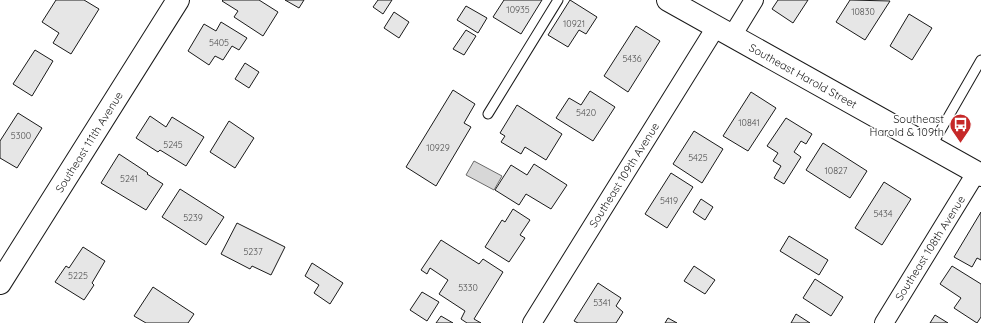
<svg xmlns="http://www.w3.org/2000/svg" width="981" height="323" font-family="Quicksand,sans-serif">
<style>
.water{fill:#d7d7d7;stroke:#6a6a6a}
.building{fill:#e6e6e6;stroke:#1a1a1a}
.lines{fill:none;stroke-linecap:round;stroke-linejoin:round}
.lane-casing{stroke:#1a1a1a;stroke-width:11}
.street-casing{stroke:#1a1a1a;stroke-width:20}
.secondary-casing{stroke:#1a1a1a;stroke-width:24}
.lane{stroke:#fff;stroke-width:9}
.street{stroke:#fff;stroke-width:18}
.secondary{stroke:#fff;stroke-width:22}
.labels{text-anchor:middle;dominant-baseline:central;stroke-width:3;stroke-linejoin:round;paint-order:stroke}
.number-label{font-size:9px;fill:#4d4d4d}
.street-label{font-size:11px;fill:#1a1a1a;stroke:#fff}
.poi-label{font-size:11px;fill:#1a1a1a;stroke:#fff;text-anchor:end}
</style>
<rect width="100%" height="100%" fill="#fff"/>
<!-- water -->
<polygon class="water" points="474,161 502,176 494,190 466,175"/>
<!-- building -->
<g class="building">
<polygon points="56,0 84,0 99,9 71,54 53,43 59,33 42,22"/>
<polygon points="223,0 259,0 278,12 263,36 234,17 238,11 222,1"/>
<polygon points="285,0 304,0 299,8"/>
<polygon points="378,0 392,0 383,14 373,7"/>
<polygon points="504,0 542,0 521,34 493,17"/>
<polygon points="570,0 597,17 586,34 579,30 568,47 548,35"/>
<polygon points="778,0 808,0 793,23 772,9"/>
<polygon points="850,0 890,1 865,40 836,22"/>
<polygon points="466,6 487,18 478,33 457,20"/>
<polygon points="394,12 409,22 399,38 384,28"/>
<polygon points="909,14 932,28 912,60 890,46"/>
<polygon points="221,22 247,38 239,50 232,46 223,60 215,56 209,65 188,51 204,24 216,31"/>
<polygon points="636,26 660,41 628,92 604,76"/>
<polygon points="466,30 476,36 464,55 453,49"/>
<polygon points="35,50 53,61 32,96 13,84"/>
<polygon points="245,63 259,72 249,88 235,79"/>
<polygon points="453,90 475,104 464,123 471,127 436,186 406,167"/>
<polygon points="590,91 615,107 593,141 556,118 569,98 581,105"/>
<polygon points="751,92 776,108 748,151 723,136"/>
<polygon points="517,105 562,134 546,160 525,147 521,154 501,142 505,136 500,133"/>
<polygon points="18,113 42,128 17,168 0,158 0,141"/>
<polygon points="150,116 166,127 172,117 204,137 186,166 160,150 158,152 136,138"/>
<polygon points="786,118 812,134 806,144 801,141 794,152 801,157 784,184 774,178 781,166 773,161 778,153 767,146"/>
<polygon points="229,121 254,138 235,168 210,152"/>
<polygon points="694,131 723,149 702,183 673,164"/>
<polygon points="823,143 867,171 850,198 806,170"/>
<polygon points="119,154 148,173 147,174 163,184 146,210 101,183"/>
<polygon points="534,164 567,185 551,209 526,194 519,205 495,190 511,165 527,175"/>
<polygon points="671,173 693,187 667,228 645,214"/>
<polygon points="884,182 911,199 882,245 855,228"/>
<polygon points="180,189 224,217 206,245 162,217"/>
<polygon points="701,199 713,207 705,220 693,212"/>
<polygon points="513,209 530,220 520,235 525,238 509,262 485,247 502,220 505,222"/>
<polygon points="981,212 981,260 977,258 972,267 954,257"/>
<polygon points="237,223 285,247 271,275 252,266 250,269 221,254"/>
<polygon points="789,236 828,260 819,275 780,251"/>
<polygon points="441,240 479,264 483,259 503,272 474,319 481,323 467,323 461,319 465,311 439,294 448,280 430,268 427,274 421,270"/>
<polygon points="83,247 105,261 92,283 94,285 84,300 55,282 66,266 69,268"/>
<polygon points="312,263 343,283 330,304 314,293 319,285 305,276"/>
<polygon points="694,266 715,280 705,294 684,281"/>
<polygon points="952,266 981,284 981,317 977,323 954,308 961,298 940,284"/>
<polygon points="815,279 843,297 831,316 803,298"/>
<polygon points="598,283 621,298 616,306 623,312 616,323 578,323 574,321"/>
<polygon points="153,287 194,314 188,323 146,323 134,316"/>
<polygon points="422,292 439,302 427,321 410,310"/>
<polygon points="796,314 810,323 791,323"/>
<polygon points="935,315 948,323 930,323"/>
<polygon points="441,316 453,323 436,323"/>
<polygon points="668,318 677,323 665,323"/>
</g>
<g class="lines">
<defs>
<g id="lane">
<polyline points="488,114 558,0"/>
<polyline points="931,147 981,60"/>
</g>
<g id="street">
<polyline points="732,36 754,0"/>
<polyline points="532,323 716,27"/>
<polyline points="884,323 976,173"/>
</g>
<g id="secondary">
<polyline points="668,0 981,175"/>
<polyline points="0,283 178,0"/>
</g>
</defs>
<!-- lane casing -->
<use href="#lane" class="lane-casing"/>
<!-- street casing -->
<use href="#street" class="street-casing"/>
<!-- secondary casing -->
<use href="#secondary" class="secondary-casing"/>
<!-- lane -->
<use href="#lane" class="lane"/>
<!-- street -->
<use href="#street" class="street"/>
<!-- secondary -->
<use href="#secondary" class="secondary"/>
</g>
<!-- icons -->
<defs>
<symbol id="bus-pin" viewBox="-11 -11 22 30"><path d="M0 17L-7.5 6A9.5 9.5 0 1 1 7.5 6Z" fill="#c62828" stroke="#fff"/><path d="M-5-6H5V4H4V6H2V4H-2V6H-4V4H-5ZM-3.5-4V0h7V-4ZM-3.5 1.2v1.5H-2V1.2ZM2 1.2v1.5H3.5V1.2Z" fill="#fff"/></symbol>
</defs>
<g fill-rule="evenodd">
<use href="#bus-pin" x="948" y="112" width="25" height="34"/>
</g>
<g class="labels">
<!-- number labels -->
<g class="number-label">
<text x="518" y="9">10935</text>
<text x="863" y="11">10830</text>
<text x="574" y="23">10921</text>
<text x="219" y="42">5405</text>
<text x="632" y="58">5436</text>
<text x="586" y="112">5420</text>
<text x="749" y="122">10841</text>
<text x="21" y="135">5300</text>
<text x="173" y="144">5245</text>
<text x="438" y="147">10929</text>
<text x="698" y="157">5425</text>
<text x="836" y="170">10827</text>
<text x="129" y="178">5241</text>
<text x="669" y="200">5419</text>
<text x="883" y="213">5434</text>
<text x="193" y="217">5239</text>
<text x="253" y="251">5237</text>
<text x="78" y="275">5225</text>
<text x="468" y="287">5330</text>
<text x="602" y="302">5341</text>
</g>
<!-- street labels -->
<g class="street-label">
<text transform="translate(803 76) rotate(29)">Southeast Harold Street</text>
<text transform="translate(89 142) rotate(-58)">Southeast 111th Avenue</text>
<text transform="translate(624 175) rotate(-58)">Southeast 109th Avenue</text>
<text transform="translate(930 248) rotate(-58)">Southeast 108th Avenue</text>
</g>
<!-- poi labels -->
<g class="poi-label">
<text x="944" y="119">Southeast<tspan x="944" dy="13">Harold &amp; 109th</tspan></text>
</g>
</g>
</svg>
